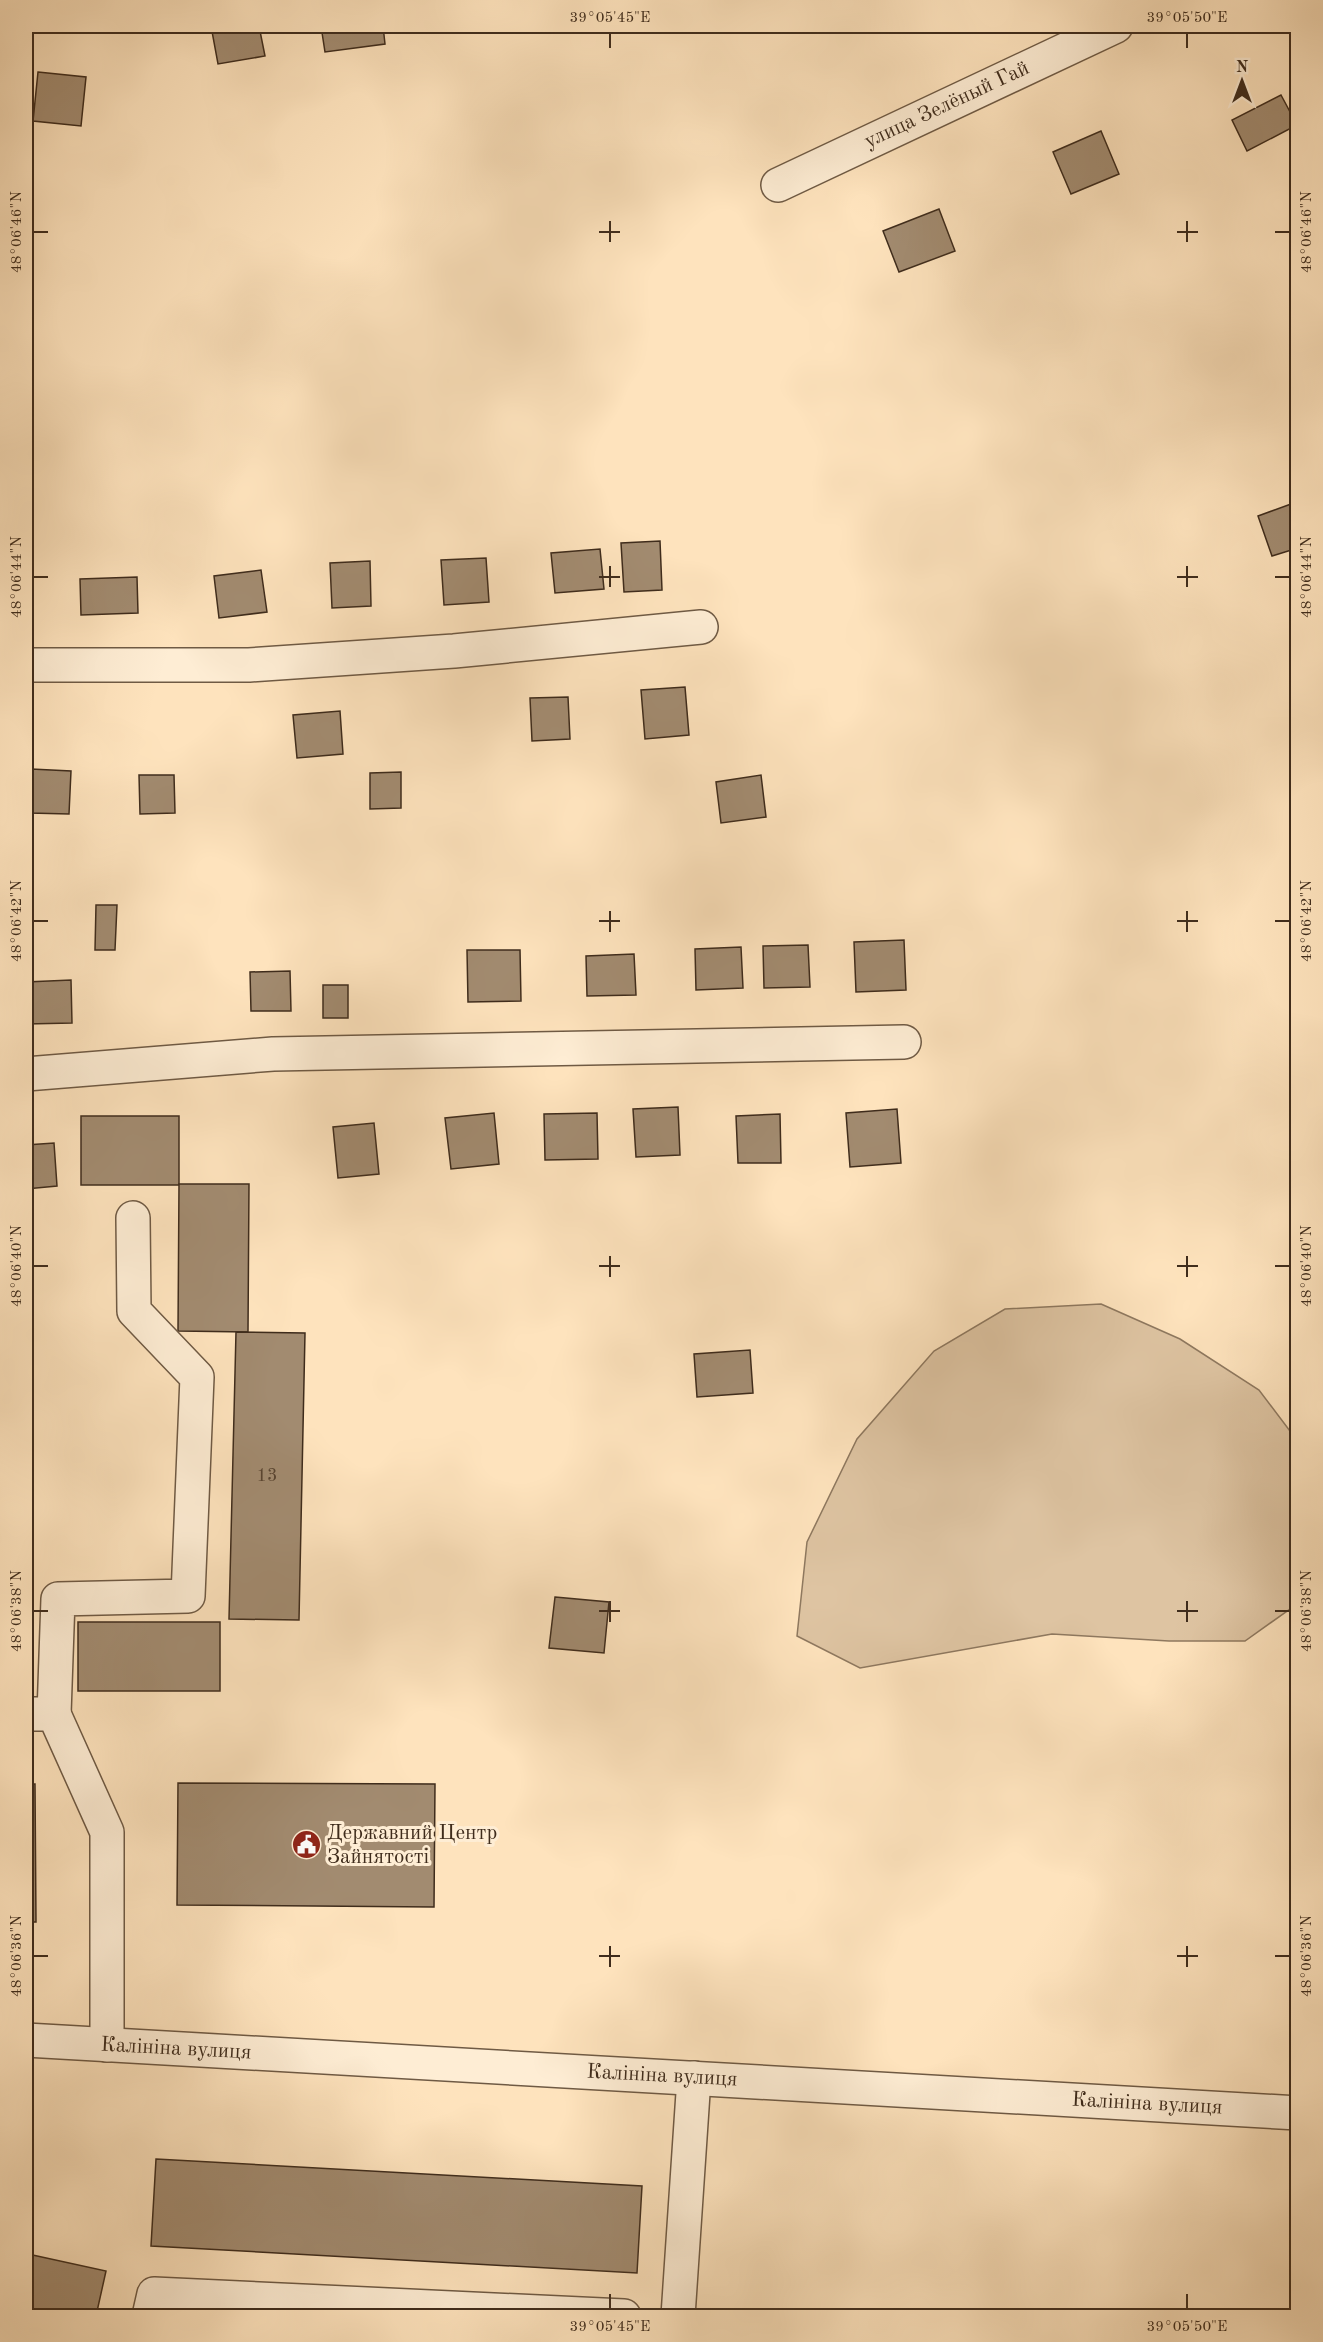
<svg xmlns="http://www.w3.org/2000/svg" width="1323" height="2342" font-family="'Old Standard TT',serif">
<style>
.green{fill:#dec4a2;stroke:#8e785f;stroke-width:1.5}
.building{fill:#a28b70;stroke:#3f2c1c;stroke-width:1.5}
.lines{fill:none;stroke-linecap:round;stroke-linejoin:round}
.minor-casing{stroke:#6f5a44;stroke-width:36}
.minor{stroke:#feedd4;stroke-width:33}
.ticks{fill:none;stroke:#3f2c1c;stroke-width:2}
.labels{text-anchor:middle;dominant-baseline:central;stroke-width:6;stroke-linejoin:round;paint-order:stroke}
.number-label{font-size:18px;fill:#584431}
.street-label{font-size:21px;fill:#3f2c1c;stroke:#feedd4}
.poi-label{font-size:21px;fill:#3f2c1c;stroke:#feedd4;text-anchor:start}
.neatline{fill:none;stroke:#3f2c1c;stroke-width:2}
.ticks-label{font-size:15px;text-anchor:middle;fill:#3f2c1c}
</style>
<rect width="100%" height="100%" fill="#fee3bd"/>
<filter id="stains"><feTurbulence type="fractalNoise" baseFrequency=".00333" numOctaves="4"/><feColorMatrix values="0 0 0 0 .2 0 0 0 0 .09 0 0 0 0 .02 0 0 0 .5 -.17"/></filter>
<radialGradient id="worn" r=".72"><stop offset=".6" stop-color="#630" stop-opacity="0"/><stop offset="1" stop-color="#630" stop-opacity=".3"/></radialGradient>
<!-- green -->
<polygon class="green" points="1101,1304 1180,1339 1259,1390 1296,1439 1297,1604 1245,1641 1169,1641 1052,1634 860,1668 797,1636 807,1542 857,1439 934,1351 1005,1309"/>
<!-- building -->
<g class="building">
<polygon points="211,26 259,26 265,56 218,64"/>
<polygon points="321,26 383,26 385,44 325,52"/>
<polygon points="38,72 86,77 81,126 33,121"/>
<polygon points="1281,95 1297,125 1247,151 1232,120"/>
<polygon points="1101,131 1119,174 1071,194 1053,152"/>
<polygon points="939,209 955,251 899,272 883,231"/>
<polygon points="1291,504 1298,523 1298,548 1272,556 1258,516"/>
<polygon points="660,541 662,590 624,592 621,543"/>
<polygon points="600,549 604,589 555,593 551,553"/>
<polygon points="486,558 489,602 444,605 441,560"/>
<polygon points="370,561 371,606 332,608 330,563"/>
<polygon points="261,570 267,612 219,618 214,576"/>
<polygon points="137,577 138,613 81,615 80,579"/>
<polygon points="685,687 689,735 645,739 641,690"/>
<polygon points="568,697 570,739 532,741 530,698"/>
<polygon points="340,711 343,754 297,758 293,715"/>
<polygon points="31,769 71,771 69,814 29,813"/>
<polygon points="401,772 401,808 370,809 370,773"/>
<polygon points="139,775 174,775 175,813 140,814"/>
<polygon points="761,775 766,817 721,823 716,782"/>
<polygon points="96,905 117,905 115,950 95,950"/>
<polygon points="904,940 906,990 856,992 854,942"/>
<polygon points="808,945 810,987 764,988 763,946"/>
<polygon points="741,947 743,988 696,990 695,949"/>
<polygon points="467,950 520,950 521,1001 468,1002"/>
<polygon points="634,954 636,995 587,996 586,956"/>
<polygon points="290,971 291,1011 251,1011 250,972"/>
<polygon points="71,980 72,1023 26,1024 26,982"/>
<rect x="323" y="985" width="25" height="33"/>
<polygon points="678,1107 680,1155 636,1157 633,1109"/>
<polygon points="897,1109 901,1163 850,1167 846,1113"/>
<polygon points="494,1113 499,1164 451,1169 445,1118"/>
<polygon points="597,1113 598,1159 545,1160 544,1114"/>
<polygon points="780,1114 781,1163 738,1163 736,1116"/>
<rect x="81" y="1116" width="98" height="69"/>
<polygon points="374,1123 379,1174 338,1178 333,1127"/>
<polygon points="54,1143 57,1186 26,1189 26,1145"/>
<polygon points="179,1184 249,1184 248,1332 178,1331"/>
<polygon points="236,1332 305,1333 299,1620 229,1619"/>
<polygon points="750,1350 753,1393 697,1397 694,1354"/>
<polygon points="555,1597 609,1602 604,1653 549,1648"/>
<rect x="78" y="1622" width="142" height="69"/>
<polygon points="178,1783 435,1784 434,1907 177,1905"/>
<polygon points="26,1784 35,1784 36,1922 26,1922"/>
<polygon points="156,2159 642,2186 637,2273 151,2246"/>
<polygon points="28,2254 106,2271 96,2316 26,2316 26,2267"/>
</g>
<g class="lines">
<defs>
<g id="minor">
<polyline points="778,185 1116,26"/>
<polyline points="26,665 249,665 454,651 701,627"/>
<polyline points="26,1074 273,1054 904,1042"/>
<polyline points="26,1714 54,1714 107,1832 107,2045"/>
<polyline points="54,1714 58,1599 188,1596 197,1377 134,1311 133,1218"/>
<polyline points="26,2040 1298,2113"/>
<polyline points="149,2316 154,2294 624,2316"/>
<polyline points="678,2316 694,2078"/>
</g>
</defs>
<!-- minor casing -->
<use href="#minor" class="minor-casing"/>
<!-- minor -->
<use href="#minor" class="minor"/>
</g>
<!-- ticks -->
<path class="ticks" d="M610,33V48M1187,33V48M610,221V242M1187,221V242M33,232H48M599,232H620M1177,232H1198M1275,232H1290M610,566V587M1187,566V587M33,577H48M599,577H620M1177,577H1198M1275,577H1290M610,911V932M1187,911V932M33,921H48M599,921H620M1177,921H1198M1275,921H1290M610,1256V1277M1187,1256V1277M33,1266H48M599,1266H620M1177,1266H1198M1275,1266H1290M610,1601V1622M1187,1601V1622M33,1611H48M599,1611H620M1177,1611H1198M1275,1611H1290M610,1946V1967M1187,1946V1967M33,1956H48M599,1956H620M1177,1956H1198M1275,1956H1290M610,2294V2309M1187,2294V2309"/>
<!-- icons -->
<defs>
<symbol id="civic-disc" viewBox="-11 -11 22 22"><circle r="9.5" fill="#8f2418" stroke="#feedd4"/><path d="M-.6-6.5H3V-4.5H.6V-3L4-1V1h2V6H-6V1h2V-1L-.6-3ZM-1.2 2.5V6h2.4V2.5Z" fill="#fff"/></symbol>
</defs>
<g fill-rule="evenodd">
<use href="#civic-disc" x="290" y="1828" width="33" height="33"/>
</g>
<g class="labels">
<!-- number labels -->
<g class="number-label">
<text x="267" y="1476">13</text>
</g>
<!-- street labels -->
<g class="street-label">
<text transform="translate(947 105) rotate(-25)">улица Зелёный Гай</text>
<text transform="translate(176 2049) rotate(3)">Калініна вулиця</text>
<text transform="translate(662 2076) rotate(3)">Калініна вулиця</text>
<text transform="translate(1147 2104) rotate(3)">Калініна вулиця</text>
</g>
<!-- poi labels -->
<g class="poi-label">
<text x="327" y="1833">Державний Центр<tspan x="327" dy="24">Зайнятості</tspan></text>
</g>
</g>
<!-- margin -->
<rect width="1323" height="2342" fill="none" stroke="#fee3bd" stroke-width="66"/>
<!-- north arrow -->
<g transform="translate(1242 81)" stroke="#feedd4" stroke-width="4.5" paint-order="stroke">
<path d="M0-4.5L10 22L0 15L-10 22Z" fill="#3f2c1c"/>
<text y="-9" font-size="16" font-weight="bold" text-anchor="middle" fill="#3f2c1c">N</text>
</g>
<rect x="33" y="33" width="1257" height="2276" class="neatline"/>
<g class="ticks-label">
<text x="610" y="22">39°05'45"E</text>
<text x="1187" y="22">39°05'50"E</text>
<text transform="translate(16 232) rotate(-90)" y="5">48°06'46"N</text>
<text transform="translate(1306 232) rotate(-90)" y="5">48°06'46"N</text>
<text transform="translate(16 577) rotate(-90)" y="5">48°06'44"N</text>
<text transform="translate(1306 577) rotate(-90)" y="5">48°06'44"N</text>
<text transform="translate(16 921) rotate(-90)" y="5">48°06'42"N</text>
<text transform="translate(1306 921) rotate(-90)" y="5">48°06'42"N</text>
<text transform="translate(16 1266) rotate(-90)" y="5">48°06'40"N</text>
<text transform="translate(1306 1266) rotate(-90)" y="5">48°06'40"N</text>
<text transform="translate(16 1611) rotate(-90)" y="5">48°06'38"N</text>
<text transform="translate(1306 1611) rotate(-90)" y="5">48°06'38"N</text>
<text transform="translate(16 1956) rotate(-90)" y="5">48°06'36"N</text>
<text transform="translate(1306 1956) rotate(-90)" y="5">48°06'36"N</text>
<text x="610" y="2331">39°05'45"E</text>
<text x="1187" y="2331">39°05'50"E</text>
</g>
<rect width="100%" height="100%" filter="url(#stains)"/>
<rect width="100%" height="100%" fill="url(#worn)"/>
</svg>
